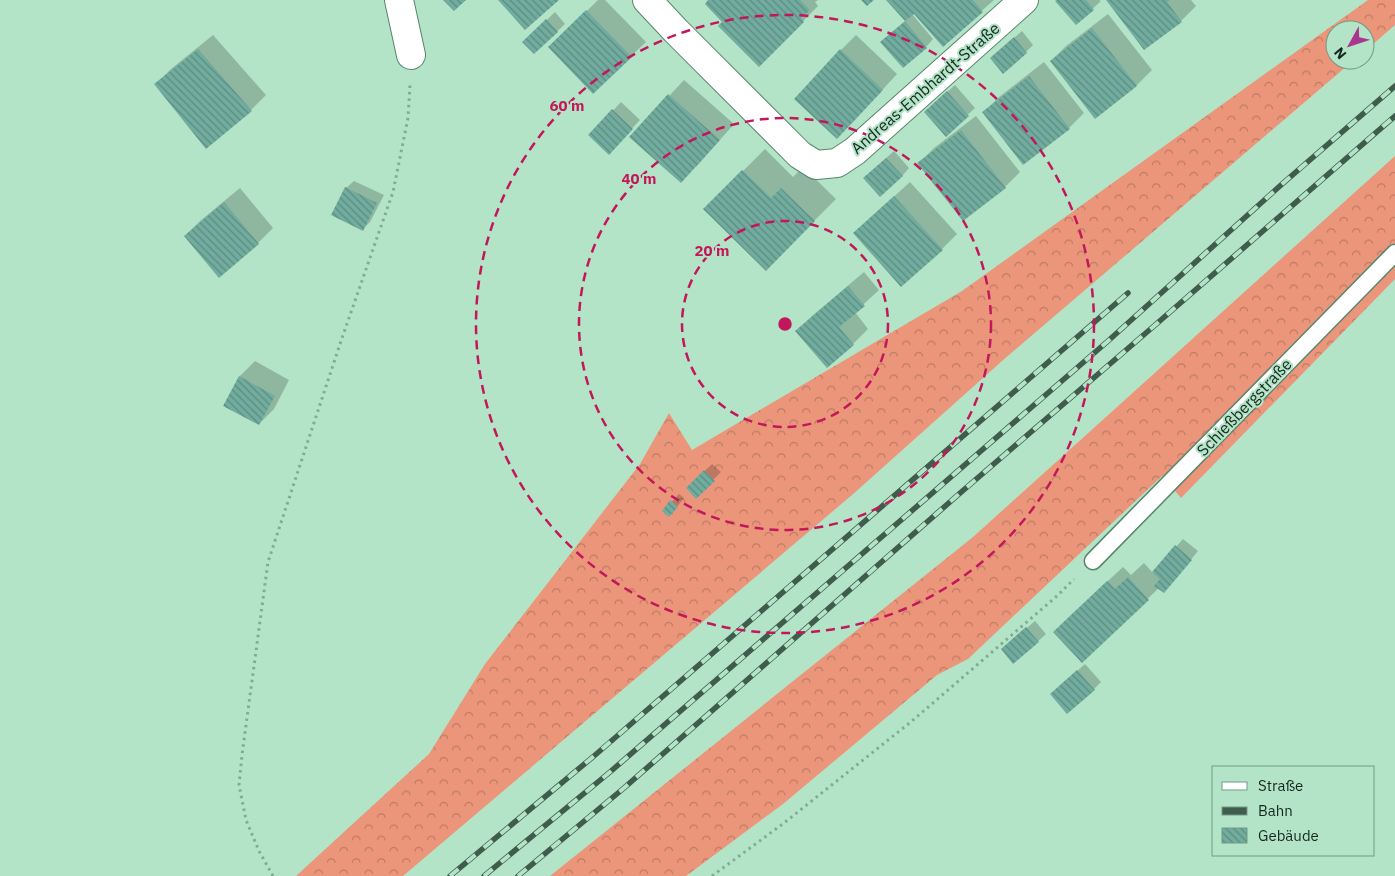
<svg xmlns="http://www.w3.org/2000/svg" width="1395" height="876" font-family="'IBM Plex Sans',sans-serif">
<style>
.forest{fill:url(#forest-crowns)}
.shadow{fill:#0003}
.building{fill:url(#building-back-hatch)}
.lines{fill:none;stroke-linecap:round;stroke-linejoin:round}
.service-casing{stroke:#57866b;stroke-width:19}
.minor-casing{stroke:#57866b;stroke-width:30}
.path{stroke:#83ab94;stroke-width:3;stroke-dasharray:2.5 4;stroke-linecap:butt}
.service{stroke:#fff;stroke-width:16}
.minor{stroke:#fff;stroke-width:28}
.rail-casing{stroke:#405c4c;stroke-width:5.5}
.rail{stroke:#b3e4c7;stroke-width:4;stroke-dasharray:11;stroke-linecap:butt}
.ring{fill:none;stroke:#c2185b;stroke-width:2.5;stroke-dasharray:9 6}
.labels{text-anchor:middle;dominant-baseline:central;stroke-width:4;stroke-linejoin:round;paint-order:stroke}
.street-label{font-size:16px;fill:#15281e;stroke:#b3e4c7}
.centre{fill:#c2185b;stroke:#b3e4c7;stroke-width:2.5}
.ring-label{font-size:15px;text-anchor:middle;font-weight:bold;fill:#c2185b;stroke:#b3e4c7;stroke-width:4;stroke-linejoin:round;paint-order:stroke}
</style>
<defs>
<pattern id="forest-crowns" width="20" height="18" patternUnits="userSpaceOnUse" patternTransform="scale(1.25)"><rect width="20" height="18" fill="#eb967a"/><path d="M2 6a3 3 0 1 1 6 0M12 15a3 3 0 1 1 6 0" fill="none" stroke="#bd7a63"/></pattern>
<pattern id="building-back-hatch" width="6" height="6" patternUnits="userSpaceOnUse" patternTransform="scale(1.25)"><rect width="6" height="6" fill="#71ac9f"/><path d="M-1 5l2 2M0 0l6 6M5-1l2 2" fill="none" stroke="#5c8c81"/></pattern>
</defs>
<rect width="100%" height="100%" fill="#b3e4c7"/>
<!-- forest -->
<g class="forest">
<polygon points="1368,0 1395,0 1395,25 1365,51 1365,30 1335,30 1335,60 1354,60 1002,361 852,495 403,876 296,876 429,754 485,664 640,464 669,413 692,450 962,291"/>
<polygon points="1395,156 1395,279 1181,498 1162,476 968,659 937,675 783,804 686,876 550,876 973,537"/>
</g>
<!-- shadow -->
<g class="shadow">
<polygon points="598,0 605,0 646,42 631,56 550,47"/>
<polygon points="710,0 818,0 815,2 818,6 759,66 736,10"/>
<polygon points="888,0 994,0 943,45 914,12 912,14 933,39 926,47 889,35 906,21"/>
<polygon points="1058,0 1099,0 1101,1 1076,24"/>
<polygon points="1108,0 1191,0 1196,6 1181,21"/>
<polygon points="555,12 565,24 534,53 524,42"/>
<polygon points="1108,14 1152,70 1137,85 1095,117 1051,61 1066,46"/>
<polygon points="1022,31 1033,45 1026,52 999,51"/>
<polygon points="213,35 266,95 251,110 156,84 171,69"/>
<polygon points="856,35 897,74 852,123 841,50"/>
<polygon points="1044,62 1084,113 1069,128 984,112 999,97"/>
<polygon points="684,80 734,124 696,167 631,137"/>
<polygon points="955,85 975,108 946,135 933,105"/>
<polygon points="621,102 640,120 609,153 590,135"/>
<polygon points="976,116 1020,172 1005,187 919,163 934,148"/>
<polygon points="765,149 793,177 803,167 836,199 766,269 705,209"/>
<polygon points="894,151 909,168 902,176 872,171"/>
<polygon points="354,181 384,195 370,222 363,229 346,188"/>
<polygon points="910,182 957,234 942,249 854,233"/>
<polygon points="240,188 273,228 258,243 185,236 200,221"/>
<polygon points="864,272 879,290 855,312 868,329 853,344 827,366 797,331 812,316"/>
<polygon points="255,361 289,380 274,409 259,424 225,405 240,376"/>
<polygon points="712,464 721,472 696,497 687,488"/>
<polygon points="679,494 684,498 676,508 663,511"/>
<polygon points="1183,539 1198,551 1171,584 1159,588 1082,661 1069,617 1123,567 1131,575 1144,563 1153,573"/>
<polygon points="1035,621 1046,634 1014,663 1010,642"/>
<polygon points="1085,664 1101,682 1094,689 1059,687"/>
</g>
<!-- building -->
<g class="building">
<polygon points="443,0 466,0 454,11"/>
<polygon points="498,0 559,0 525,30"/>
<polygon points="708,0 800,0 810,10 801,18 804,22 759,67 718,26 722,22 705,4"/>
<polygon points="861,0 874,0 867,6"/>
<polygon points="886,0 973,0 983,12 943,47 914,14 905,21"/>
<polygon points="1057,0 1086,0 1094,10 1076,25 1055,1"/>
<polygon points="1106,0 1170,0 1167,2 1182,22 1144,50"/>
<polygon points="586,10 632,57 593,94 548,47"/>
<polygon points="546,19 558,32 534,54 522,42"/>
<polygon points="905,21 927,48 903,68 880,42"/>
<polygon points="1092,28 1137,86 1095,119 1050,61"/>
<polygon points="1014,37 1027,53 1003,74 990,58"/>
<polygon points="198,49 252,111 206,149 154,84"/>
<polygon points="840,49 883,90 837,139 794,99"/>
<polygon points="1029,76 1070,129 1023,165 982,112"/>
<polygon points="947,91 969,116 946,137 924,112"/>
<polygon points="668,94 720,140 681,183 629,137"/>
<polygon points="612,109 633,129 609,155 588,135"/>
<polygon points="961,130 1006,188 963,221 917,163"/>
<polygon points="886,158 903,176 880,197 863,178"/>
<polygon points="742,170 771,198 781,188 815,221 766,271 703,209"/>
<polygon points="345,187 377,203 363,231 331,215"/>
<polygon points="894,196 943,250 901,287 853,233"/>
<polygon points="224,202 259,244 219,278 184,236"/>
<polygon points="848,286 865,306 839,327 854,345 827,368 795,331"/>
<polygon points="239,376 275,396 259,425 223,406"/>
<polygon points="704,470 715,481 696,499 686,488"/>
<polygon points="670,500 678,507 669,517 662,511"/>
<polygon points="1175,545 1192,560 1164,593 1154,586 1160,579 1152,572"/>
<polygon points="1128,577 1149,600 1082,663 1053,632 1107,581 1115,589"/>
<polygon points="1026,627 1039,642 1013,664 1001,649"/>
<polygon points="1077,670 1095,690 1067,714 1050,694"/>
</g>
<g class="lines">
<defs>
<polyline id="service" points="1093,561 1395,253"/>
<g id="minor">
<polyline points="399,0 411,55"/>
<polyline points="647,0 676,31 800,155 816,165 837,163 855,151 1024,0"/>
</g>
</defs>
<!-- service casing -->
<use href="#service" class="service-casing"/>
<!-- minor casing -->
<use href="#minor" class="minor-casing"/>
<!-- path -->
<g class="path">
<polyline points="273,876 259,851 246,820 239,785 242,755 268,562 342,338 393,192 408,118 410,85"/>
<polyline points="712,876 784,823 912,721 1057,596 1074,579"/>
</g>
<!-- service -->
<use href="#service" class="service"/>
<!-- minor -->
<use href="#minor" class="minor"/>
<defs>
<g id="rail">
<polyline points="450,876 594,756 1128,293"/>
<polyline points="484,876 610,772 1108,341 1281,185 1395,86"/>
<polyline points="518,876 624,788 959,494 1154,326 1395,116"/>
</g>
</defs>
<!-- rail casing -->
<use href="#rail" class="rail-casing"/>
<!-- rail -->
<use href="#rail" class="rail"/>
</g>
<!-- distance rings -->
<g class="ring">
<circle cx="785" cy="324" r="103"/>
<circle cx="785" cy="324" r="206"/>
<circle cx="785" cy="324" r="309"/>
</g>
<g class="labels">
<!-- street labels -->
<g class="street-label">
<text transform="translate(925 88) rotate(-41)">Andreas-Embhardt-Straße</text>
<text transform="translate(1244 407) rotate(-46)">Schießbergstraße</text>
</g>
</g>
<circle cx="785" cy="324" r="8" class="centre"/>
<g class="ring-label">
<text x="567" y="111">60 m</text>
<text x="639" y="184">40 m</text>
<text x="712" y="256">20 m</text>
</g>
<!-- legend -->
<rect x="1212" y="766" width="162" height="90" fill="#b3e4c7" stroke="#749983"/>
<rect x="1222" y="782" width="25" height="8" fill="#ffffff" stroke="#749983"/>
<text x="1258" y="791" font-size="15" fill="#15281e">Straße</text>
<rect x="1222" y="807" width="25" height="8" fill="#405c4c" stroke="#749983"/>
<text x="1258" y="816" font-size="15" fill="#15281e">Bahn</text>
<rect x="1222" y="828" width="25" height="15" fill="url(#building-back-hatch)" stroke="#749983"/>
<text x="1258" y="841" font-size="15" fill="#15281e">Gebäude</text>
<!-- north arrow -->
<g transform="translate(1350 45) rotate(230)"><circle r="24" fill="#b3e4c7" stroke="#749983"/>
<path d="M0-4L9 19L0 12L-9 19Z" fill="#a9358e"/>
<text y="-8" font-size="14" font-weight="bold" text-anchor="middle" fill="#15281e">N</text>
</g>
</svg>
